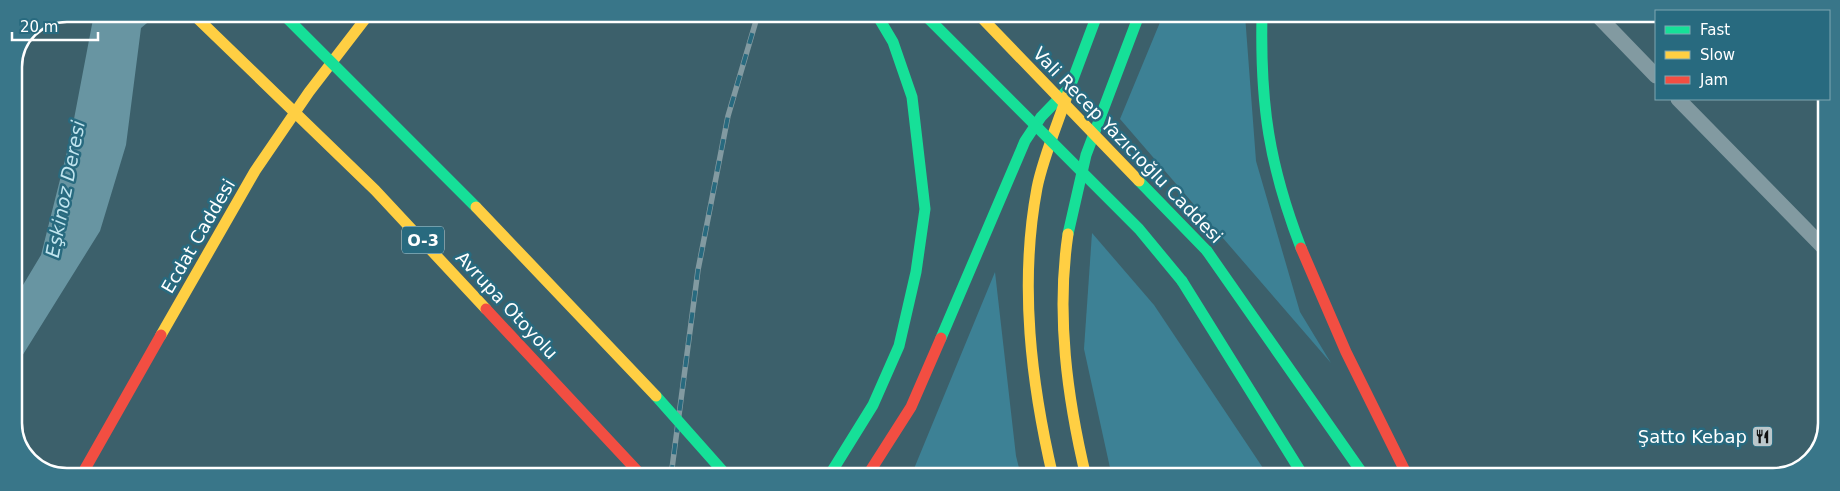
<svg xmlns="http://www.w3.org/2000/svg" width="1840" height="491" font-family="'DejaVu Sans',sans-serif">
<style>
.green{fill:#3d8195}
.water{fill:#6895a2}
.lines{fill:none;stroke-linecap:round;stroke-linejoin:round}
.lane{stroke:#829aa1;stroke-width:15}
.fast{stroke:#16e098;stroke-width:11}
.slow{stroke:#ffcf43;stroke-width:11}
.jam{stroke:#f24e42;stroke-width:11}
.rail-casing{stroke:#829aa1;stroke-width:5.5}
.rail{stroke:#286a7f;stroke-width:4;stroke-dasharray:11;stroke-linecap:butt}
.fast-bridge{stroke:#16e098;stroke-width:11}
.slow-bridge{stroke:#ffcf43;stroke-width:11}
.jam-bridge{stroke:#f24e42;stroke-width:11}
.labels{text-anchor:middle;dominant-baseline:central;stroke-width:5;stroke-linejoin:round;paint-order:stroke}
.shield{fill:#286a7f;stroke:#bed2d9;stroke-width:1}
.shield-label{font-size:16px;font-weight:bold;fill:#fff}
.street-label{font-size:18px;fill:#fff;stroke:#286a7f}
.poi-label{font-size:18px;fill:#fff;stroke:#286a7f;text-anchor:end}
.water-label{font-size:19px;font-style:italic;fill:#c1e5ef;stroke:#286a7f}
.rim{fill:none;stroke:#fff;stroke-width:2.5}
</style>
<rect width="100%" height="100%" fill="#3c606b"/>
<!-- green -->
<g class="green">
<polygon points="1163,15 1245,15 1256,161 1300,312 1331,363 1120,119"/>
<polygon points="1092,233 1154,305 1269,477 1112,477 1084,349"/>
<polygon points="995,272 1016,456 1021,476 911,476"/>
</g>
<!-- water -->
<polygon class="water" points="94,14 158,14 141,28 126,145 100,231 14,369 14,300 41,255 70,140"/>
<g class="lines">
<!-- lane -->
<g class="lane">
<polyline points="1597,15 1656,76"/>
<polyline points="1678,99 1825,249"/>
</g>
<!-- fast -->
<g class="fast">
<path d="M1262,15C1260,104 1269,165 1301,248"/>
<polyline points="1068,234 1086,155 1139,15"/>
<polyline points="1207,251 1365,477"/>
<polyline points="1182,281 1304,477"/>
<polyline points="941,338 1025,141 1041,117 1070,87 1097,15"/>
<polyline points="829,476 873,405 899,346 916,272 925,209 912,97 893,42 877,15"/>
</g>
<!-- slow -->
<g class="slow">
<path d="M1068,234C1056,315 1067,397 1086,477"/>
<polyline points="161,335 255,171 309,92 369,14"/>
<path d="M1053,477C1031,383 1019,284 1037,188C1043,157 1060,118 1070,87"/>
</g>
<!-- jam -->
<g class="jam">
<polyline points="1301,248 1346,352 1408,477"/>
<polyline points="81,476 161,335"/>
<polyline points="867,476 911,407 941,338"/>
</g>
<defs>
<polyline id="rail" points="671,476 698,270 728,116 758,14"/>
</defs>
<!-- rail casing -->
<use href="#rail" class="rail-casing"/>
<!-- rail -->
<use href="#rail" class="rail"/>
<!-- fast-bridge -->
<g class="fast-bridge">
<polyline points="283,14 476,207"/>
<polyline points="925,15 1139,229 1182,281"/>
<polyline points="1139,181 1207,251"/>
<polyline points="656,396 727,476"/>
</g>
<!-- slow-bridge -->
<g class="slow-bridge">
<polyline points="193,14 375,190 486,309"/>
<polyline points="979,15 1139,181"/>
<polyline points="476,207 656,396"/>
</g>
<!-- jam-bridge -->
<polyline class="jam-bridge" points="486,309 642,476"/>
</g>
<!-- icons -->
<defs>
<symbol id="restaurant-square" viewBox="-11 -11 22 22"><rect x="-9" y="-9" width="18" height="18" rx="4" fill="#bbc7cb" stroke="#286a7f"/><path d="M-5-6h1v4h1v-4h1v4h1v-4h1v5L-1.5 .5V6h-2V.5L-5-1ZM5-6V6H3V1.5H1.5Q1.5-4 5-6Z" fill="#111"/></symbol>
</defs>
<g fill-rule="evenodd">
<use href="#restaurant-square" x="1750" y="424" width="25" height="25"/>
</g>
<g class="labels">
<!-- shield labels -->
<rect class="shield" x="402" y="226.5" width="42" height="27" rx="4"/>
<g class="shield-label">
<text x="423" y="240">O-3</text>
</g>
<!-- street labels -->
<g class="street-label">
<text transform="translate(1128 145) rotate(46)">Vali Recep Yazıcıoğlu Caddesi</text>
<text transform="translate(198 236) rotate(-60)">Ecdat Caddesi</text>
<text transform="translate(507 305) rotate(47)">Avrupa Otoyolu</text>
</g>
<!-- poi labels -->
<g class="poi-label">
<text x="1747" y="436">Şatto Kebap</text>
</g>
<!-- water labels -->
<g class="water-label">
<text transform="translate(65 189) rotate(-79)">Eşkinoz Deresi</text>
</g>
</g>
<!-- crop -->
<path d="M0 0H1840V491H0ZM67 22H1773A45 45 0 0 1 1818 67V423A45 45 0 0 1 1773 468H67A45 45 0 0 1 22 423V67A45 45 0 0 1 67 22Z" fill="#397689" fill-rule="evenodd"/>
<path class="rim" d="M67 22H1773A45 45 0 0 1 1818 67V423A45 45 0 0 1 1773 468H67A45 45 0 0 1 22 423V67A45 45 0 0 1 67 22Z"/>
<!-- legend -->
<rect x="1655" y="10" width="175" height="90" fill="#286a7f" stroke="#7ea6b2"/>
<rect x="1665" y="26" width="25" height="8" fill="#16e098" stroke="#7ea6b2"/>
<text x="1700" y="35" font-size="15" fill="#ffffff">Fast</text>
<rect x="1665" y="51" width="25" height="8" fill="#ffcf43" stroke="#7ea6b2"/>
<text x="1700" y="60" font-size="15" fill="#ffffff">Slow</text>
<rect x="1665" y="76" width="25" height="8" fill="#f24e42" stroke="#7ea6b2"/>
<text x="1700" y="85" font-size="15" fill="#ffffff">Jam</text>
<!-- scale -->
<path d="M12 32v8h86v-8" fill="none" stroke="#ffffff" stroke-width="2.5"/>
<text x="20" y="32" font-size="15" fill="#ffffff" stroke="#286a7f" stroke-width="4" paint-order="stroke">20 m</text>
</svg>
